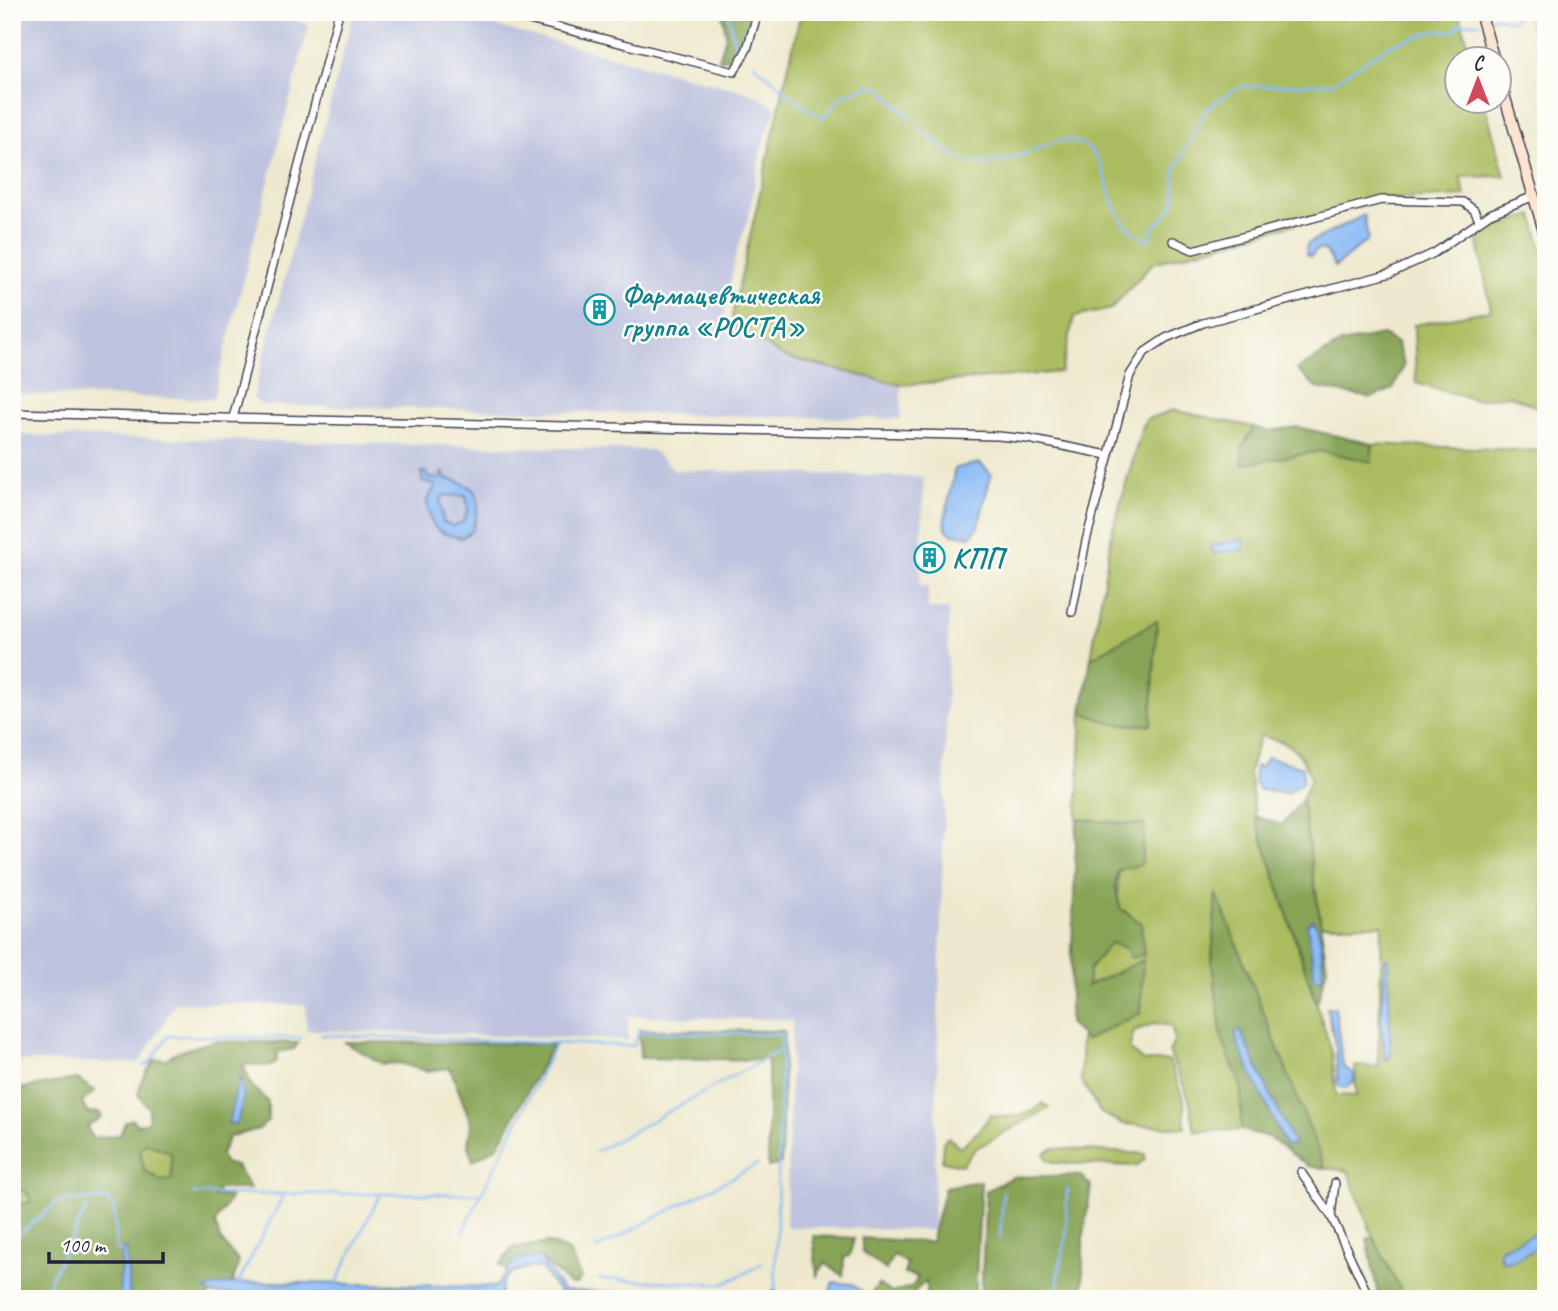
<svg xmlns="http://www.w3.org/2000/svg" width="1558" height="1311" font-family="Caveat,sans-serif">
<style>
.industrial{fill:#bdc3de}
.green{fill:#aabc5f;stroke:#666f4d;stroke-width:2;fill-rule:evenodd}
.forest{fill:#87a456;stroke:#546348;stroke-width:2;fill-rule:evenodd}
.water{fill:#8abaf6;stroke:#566e98;stroke-width:2;fill-rule:evenodd}
.lines{fill:none;stroke-linecap:round;stroke-linejoin:round}
.stream{stroke:#8abaf6;stroke-width:2.5}
.street-casing{stroke:#414051;stroke-width:10}
.secondary-casing{stroke:#414051;stroke-width:13}
.street{stroke:#fff;stroke-width:7}
.secondary{stroke:#fde4d0;stroke-width:10}
.labels{text-anchor:middle;dominant-baseline:central;stroke-width:5;stroke-linejoin:round;paint-order:stroke}
.culture-label{font-size:28px;font-weight:bold;fill:#0d838f;stroke:#fdfcf7;text-anchor:start}
</style>
<rect width="100%" height="100%" fill="#fdfcf7"/>
<filter id="ink" filterUnits="userSpaceOnUse"><feTurbulence type="fractalNoise" baseFrequency=".0143" numOctaves="2"/><feDisplacementMap in="SourceGraphic" scale="14" xChannelSelector="R" yChannelSelector="G"/><feConvolveMatrix kernelMatrix="1 2 1 2 8 2 1 2 1" color-interpolation-filters="sRGB"/></filter>
<filter id="wash" filterUnits="userSpaceOnUse"><feTurbulence type="fractalNoise" baseFrequency=".00686" numOctaves="4" result="noise"/><feDisplacementMap in="SourceGraphic" scale="28" xChannelSelector="R" yChannelSelector="G"/><feGaussianBlur stdDeviation="1.57" result="paint"/><feColorMatrix in="noise" values="0 0 0 0 0 0 0 0 0 0 0 0 0 0 0 0 0 1.4 0 .05"/><feComposite in="paint" operator="in"/></filter>
<g filter="url(#wash)">
<rect width="100%" height="100%" fill="#eee9ce"/>
<!-- industrial -->
<g class="industrial">
<polygon points="12,12 264,12 309,25 213,399 12,394"/>
<polygon points="354,12 441,12 754,94 776,108 761,149 749,216 736,254 723,321 785,357 901,385 901,419 261,405 253,398"/>
<polygon points="1525,12 1546,12 1546,82 1535,46"/>
<polygon points="12,435 652,450 675,470 924,477 920,585 928,586 928,609 949,609 933,1230 786,1227 792,1020 628,1016 628,1040 306,1030 306,1005 176,1003 139,1063 12,1061"/>
</g>
<!-- green -->
<g class="green">
<polygon points="801,12 1459,12 1472,59 1456,60 1456,102 1484,102 1505,176 1460,177 1465,196 1382,200 1153,263 1111,309 1074,317 1061,372 901,385 785,357 738,330 732,316"/>
<polygon points="1533,215 1546,264 1546,411 1509,395 1476,400 1416,383 1414,325 1491,310 1476,232"/>
<path d="M1173,410L1254,427L1242,448L1243,464L1322,451L1371,461L1373,444L1546,451V1299H1405L1373,1237L1348,1171L1325,1168L1216,894L1212,962L1222,1038L1241,1087V1130L1195,1131L1189,1098L1169,1052L1175,1040L1171,1026L1155,1023L1134,1031L1129,1049L1143,1061H1169L1184,1101L1185,1128L1123,1124L1101,1113L1081,1081V1034L1087,1040L1143,960L1087,987L1089,970L1110,943L1126,948L1141,923L1120,908C1111,869 1126,857 1145,825L1077,819L1082,712L1113,724L1151,725L1157,621L1091,658L1112,532L1142,428L1147,419ZM1260,736C1293,744 1298,746 1311,778L1302,800L1321,925H1382L1378,1067L1355,1066L1356,1096L1336,1095L1332,1052L1255,816L1249,772Z"/>
<path d="M1043,1103L1049,1108L975,1149L962,1165L942,1161L943,1142L948,1137L960,1147L980,1130L990,1115C1009,1119 1030,1117 1043,1103Z"/>
<polygon points="146,1143 171,1153 172,1179 162,1181 144,1170 140,1150"/>
<polygon points="1054,1148 1145,1154 1145,1159 1136,1166 1057,1163 1047,1160 1044,1153"/>
<polygon points="12,1186 28,1193 31,1202 12,1207"/>
</g>
<!-- forest -->
<g class="forest">
<polygon points="722,12 754,12 748,38 737,57 719,59 726,35"/>
<polygon points="1383,335 1397,343 1404,366 1393,389 1371,398 1317,388 1297,370 1341,343"/>
<polygon points="1254,427 1269,431 1297,427 1373,444 1371,462 1322,451 1242,464 1242,448"/>
<polygon points="1157,621 1151,725 1113,724 1082,712 1091,658"/>
<polygon points="1302,800 1327,968 1317,1003 1255,816 1282,825"/>
<polygon points="1077,819 1145,825 1141,865 1118,870 1115,885 1120,908 1141,923 1144,955 1130,958 1126,948 1110,943 1089,970 1087,986 1143,960 1141,1013 1086,1040 1069,1023"/>
<polygon points="1216,892 1325,1168 1308,1166 1269,1137 1241,1130 1241,1087 1222,1038 1212,962"/>
<polygon points="639,1030 784,1031 781,1164 768,1167 768,1060 640,1058"/>
<path d="M214,1041L298,1043L294,1049L277,1052V1061L271,1066L243,1064L251,1085L268,1102V1121L259,1129L229,1137L221,1154L224,1163L236,1166L250,1189H219L214,1196L231,1197L215,1223L220,1239L239,1262L232,1284L206,1290L211,1294L204,1299H130L126,1250L122,1248L119,1299H12V1207L31,1202L28,1193L12,1186V1090L77,1079L95,1091L82,1102L87,1113L99,1112L102,1117L87,1126L92,1138L120,1135L125,1122L132,1119L137,1125L148,1122L149,1108L138,1095L141,1082L154,1060L167,1059L174,1053ZM146,1143L171,1153L172,1179L162,1181L144,1170L140,1150Z"/>
<polygon points="344,1042 553,1044 498,1146 473,1161 468,1146 471,1123 450,1068 426,1071 399,1063 383,1064"/>
<polygon points="1080,1175 1091,1186 1083,1239 1083,1299 981,1299 986,1191 1012,1177"/>
<polygon points="981,1181 975,1299 926,1299 926,1281 915,1291 913,1299 870,1296 878,1284 892,1293 913,1286 918,1277 904,1274 907,1263 893,1255 886,1270 862,1252 862,1238 931,1242 945,1187"/>
<polygon points="813,1236 854,1238 850,1255 844,1258 843,1276 825,1263 817,1276"/>
<polygon points="1373,1237 1405,1299 1379,1299 1367,1239"/>
<polygon points="549,1243 569,1251 581,1278 576,1284 569,1284 540,1258 516,1259 509,1270 499,1265 513,1248"/>
</g>
<!-- water -->
<g class="water">
<polygon points="1364,215 1368,239 1335,267 1326,251 1318,249 1311,256 1306,254 1307,244"/>
<polygon points="980,463 991,474 978,527 971,536 952,534 946,529 945,518 955,468"/>
<path d="M422,472H427L428,478L441,479V473H444V478C482,486 483,496 472,531L462,538C434,532 432,530 427,501L436,485L422,481ZM444,495L466,496L468,510L463,522L453,526L443,522L440,500Z"/>
<polygon points="1243,539 1244,550 1213,553 1210,546"/>
<polygon points="1267,757 1303,767 1303,782 1288,793 1259,790 1254,781 1256,766 1262,767"/>
<path d="M1312,920C1323,929 1323,962 1322,977L1319,979L1315,978L1307,925Z"/>
<polygon points="1388,958 1391,1052 1389,1059 1385,1059 1381,1021 1385,959"/>
<polygon points="1335,1007 1343,1066 1354,1074 1354,1082 1346,1088 1338,1086 1336,1048 1327,1008"/>
<polygon points="1240,1030 1294,1144 1291,1146 1285,1145 1239,1047 1235,1033"/>
<polygon points="240,1075 244,1097 237,1123 228,1124"/>
<polygon points="1543,1230 1546,1241 1542,1245 1513,1261 1503,1262 1499,1254 1502,1248"/>
<polygon points="122,1248 126,1249 130,1299 119,1299"/>
<path d="M540,1258L563,1291L767,1295L775,1289L779,1297L828,1296L833,1282L851,1284L874,1299H558L561,1295L541,1268C521,1266 495,1274 502,1299H381L291,1294L286,1299H276L269,1294H211L205,1289L225,1284L263,1282L495,1287L516,1259Z"/>
</g>
<g class="lines">
<!-- stream -->
<g class="stream">
<polyline points="728,12 736,52"/>
<polyline points="1523,12 1527,17 1546,12"/>
<polyline points="1486,22 1495,17 1511,21 1522,12"/>
<polyline points="754,64 802,105 823,118 842,96 871,85 881,89 910,118"/>
<path d="M919,127C966,170 979,173 1039,148C1051,143 1063,138 1076,142C1118,153 1097,224 1149,240L1152,230L1174,204L1175,169L1207,109L1221,98L1241,87L1332,83L1390,45L1435,31H1453L1461,23H1479"/>
<polyline points="321,1035 633,1046 639,1032 782,1034 775,1289"/>
<polyline points="143,1066 149,1064 168,1036 301,1038"/>
<polyline points="595,1152 779,1051"/>
<polyline points="193,1194 480,1194"/>
<polyline points="462,1233 556,1043"/>
<polyline points="1000,1238 1003,1192"/>
<polyline points="12,1240 59,1201 106,1199 114,1207 116,1248 121,1252"/>
<polyline points="596,1249 758,1164"/>
<polyline points="599,1279 724,1284 762,1264"/>
<polyline points="238,1283 284,1194"/>
<polyline points="336,1283 380,1195"/>
<polyline points="40,1299 87,1208"/>
<polyline points="1059,1299 1058,1275 1066,1238 1067,1189"/>
</g>
</g>
</g>
<g filter="url(#ink)">
<g class="lines">
<defs>
<g id="street">
<polyline points="498,12 734,72 747,49 758,12"/>
<polyline points="1173,241 1193,250 1381,200 1463,202 1474,210 1479,220"/>
<polyline points="12,413 998,436 1028,439 1108,455"/>
<polyline points="233,418 339,12"/>
<polyline points="1072,612 1086,541 1130,375 1145,352 1166,338 1203,323 1391,273 1434,253 1490,214 1534,196"/>
<polyline points="1301,1172 1331,1216 1370,1299"/>
<polyline points="1331,1216 1335,1183"/>
</g>
<g id="secondary">
<polyline points="1480,12 1494,60"/>
<polyline points="1498,74 1546,238"/>
</g>
</defs>
<!-- street casing -->
<use href="#street" class="street-casing"/>
<!-- secondary casing -->
<use href="#secondary" class="secondary-casing"/>
<!-- street -->
<use href="#street" class="street"/>
<!-- secondary -->
<use href="#secondary" class="secondary"/>
</g>
</g>
<!-- icons -->
<defs>
<symbol id="building-ring" viewBox="-11 -11 22 22"><circle r="9.5" fill="#fdfcf7" stroke="#0f9aa8" stroke-width="1.5"/><path d="M-4-6H4V6H1V3H-1V6H-4ZM-2.5-4.3h1.7v1.8h-1.7ZM.8-4.3h1.7v1.8H.8ZM-2.5-1h1.7V.8h-1.7ZM.8-1h1.7V.8H.8Z" fill="#0f9aa8"/></symbol>
</defs>
<g fill-rule="evenodd">
<use href="#building-ring" x="582" y="292" width="35" height="35"/>
<use href="#building-ring" x="912" y="540" width="35" height="35"/>
</g>
<g class="labels">
<!-- culture labels -->
<g class="culture-label">
<text x="622" y="294">Фармацевтическая<tspan x="622" dy="32">группа «РОСТА»</tspan></text>
<text x="952" y="557">КПП</text>
</g>
</g>
<!-- margin -->
<rect width="1558" height="1311" fill="none" stroke="#fdfcf7" stroke-width="42"/>
<!-- north arrow -->
<g transform="translate(1478 80)"><circle r="33" fill="#fdfcf7" stroke="#a5a5ac" stroke-width="2"/>
<path d="M0-5L12 26L0 18L-12 26Z" fill="#d1495b"/>
<text y="-10" font-size="19" font-weight="bold" text-anchor="middle" fill="#22223b">С</text>
</g>
<!-- scale -->
<path d="M49 1252v10h114v-10" fill="none" stroke="#22223b" stroke-width="3.5"/>
<text x="60" y="1252" font-size="21" fill="#22223b" stroke="#fdfcf7" stroke-width="5" paint-order="stroke">100 m</text>
</svg>
